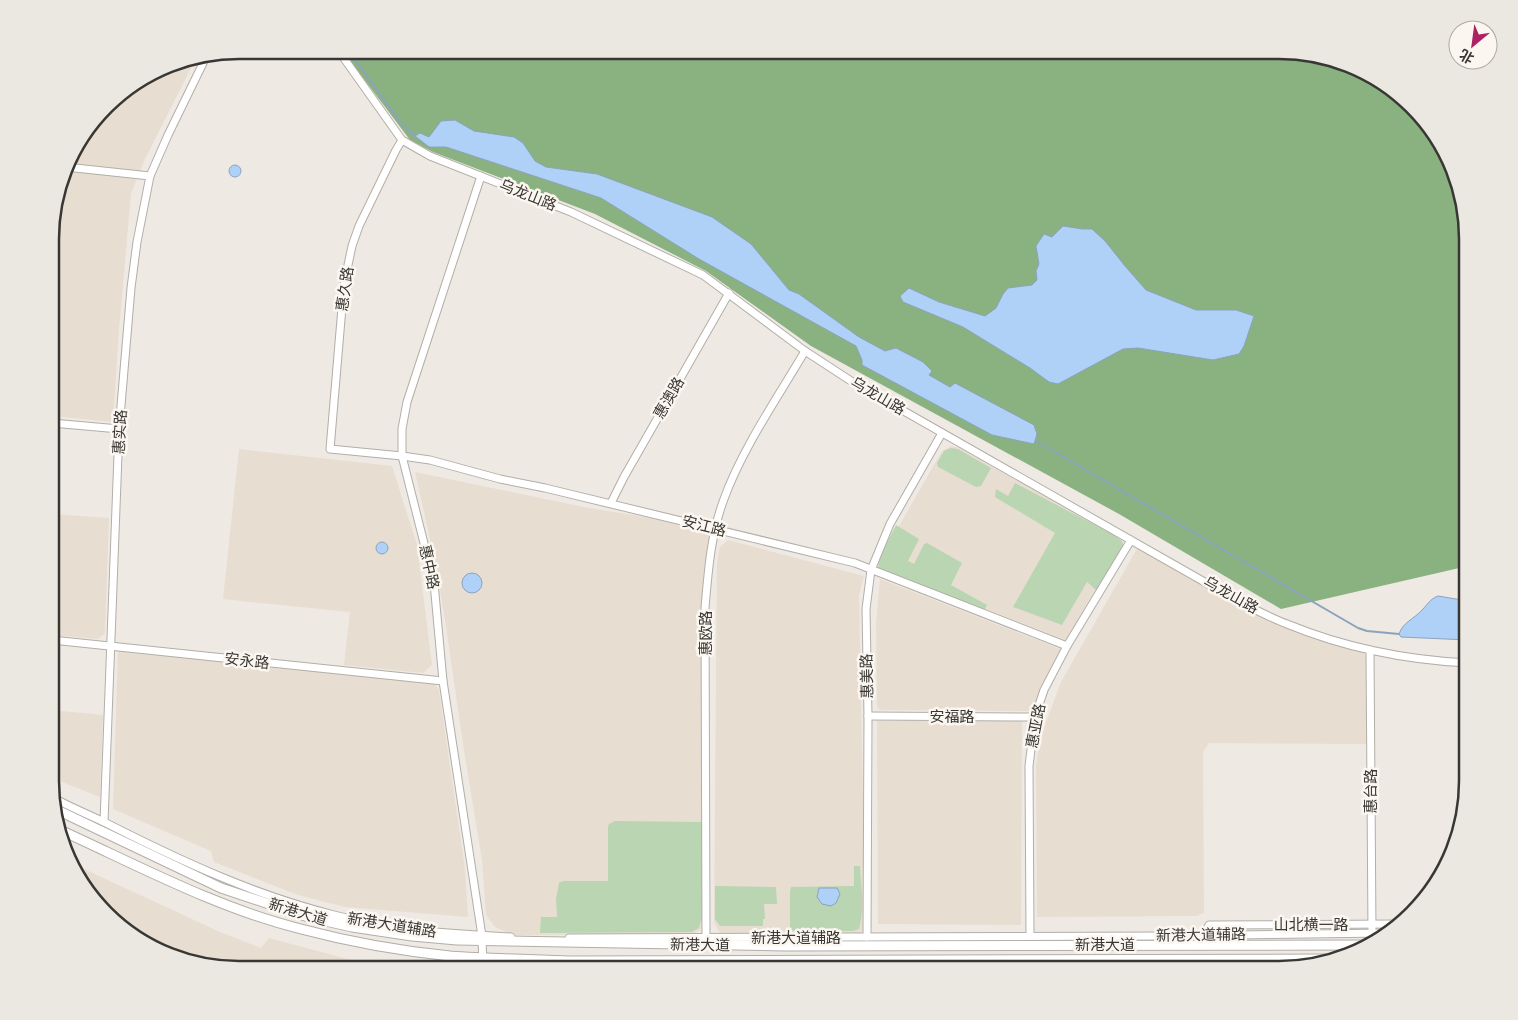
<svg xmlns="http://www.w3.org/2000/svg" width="1518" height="1020" font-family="'Roboto Condensed','Noto Sans SC',sans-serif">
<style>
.built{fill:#e7ded1}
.green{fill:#bad5b2}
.forest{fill:#8ab180}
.water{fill:#afd1f7;stroke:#8ca3bc}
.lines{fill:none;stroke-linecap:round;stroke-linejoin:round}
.stream{stroke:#8ca3bc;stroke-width:2}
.minor-casing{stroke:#b2aea8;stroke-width:9}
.major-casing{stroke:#b2aea8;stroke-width:11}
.minor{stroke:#fff;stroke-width:7}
.major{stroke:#fff;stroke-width:9}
.labels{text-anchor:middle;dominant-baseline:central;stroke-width:5;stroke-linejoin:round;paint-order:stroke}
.street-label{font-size:15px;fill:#393734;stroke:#fbf7f0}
.rim{fill:none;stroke:#393734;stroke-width:2.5}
</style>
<rect width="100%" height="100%" fill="#eee9e3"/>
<!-- built -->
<g class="built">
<polygon points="196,58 145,159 131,193 119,330 113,422 52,416 52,215 70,155 114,97 167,64"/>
<polygon points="951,446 960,448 1118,538 1119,548 1066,640 880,568 887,547 942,451"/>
<polygon points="239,449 392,466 417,545 432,665 423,673 344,665 350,612 223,599"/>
<polygon points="415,472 589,508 658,519 711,534 704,569 702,591 704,924 702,929 693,934 513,935 495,927 486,915 482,860 464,751 446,626 435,561"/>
<polygon points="52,514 109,518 105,633 98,639 52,635"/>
<polygon points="728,540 864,576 859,595 865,902 863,930 858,934 727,935 719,932 714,922 717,562 720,547"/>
<polygon points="1138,547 1276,624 1364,653 1368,662 1368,744 1209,743 1203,752 1204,913 1196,916 1037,917 1036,765 1041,736 1061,682"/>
<polygon points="880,579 1063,650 1036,706 1029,711 880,710 877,707 876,624"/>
<polygon points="118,650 433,682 439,690 465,869 468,917 345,907 298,895 214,862 211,851 113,809"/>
<polygon points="52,710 103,715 100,797 52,778"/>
<polygon points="877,721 1022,721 1021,925 878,924"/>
<polygon points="71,863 220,932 261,948 269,938 388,970 239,970 179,960 134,938 76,876"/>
</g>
<!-- green -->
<g class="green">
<polygon points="951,448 958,449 991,468 981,486 976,487 938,467 937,463 944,451"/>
<polygon points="1015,483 1110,533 1122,541 1124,546 1097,591 1087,582 1062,625 1013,607 1055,533 995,497 996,489 1008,496"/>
<polygon points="896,525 919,539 908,561 914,564 924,544 927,543 962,563 951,585 987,605 984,611 883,572 878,568 880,556"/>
<polygon points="615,821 702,822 702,917 699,928 692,932 540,933 541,917 557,917 556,899 559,883 563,881 608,881 608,827 609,824"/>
<path d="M854,866H860C861,886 865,909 859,929L853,931H793L790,926V892L791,887L854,886Z"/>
<polygon points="715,886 776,887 777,904 764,904 765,919 763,919 763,926 720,926 715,919"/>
</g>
<!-- forest -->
<polygon class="forest" points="342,50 1279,50 1339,60 1384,82 1443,145 1468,227 1468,566 1281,609 1119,514 811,346 706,271 595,214 433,152 410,140"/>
<!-- water -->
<g class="water">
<polygon points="455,120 474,131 514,137 523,143 535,161 546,167 597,174 712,217 751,244 789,290 799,294 859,337 885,351 896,348 923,362 932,371 929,375 950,387 955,383 1034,425 1037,434 1034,444 992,435 862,365 862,360 856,346 699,259 601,198 446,147 429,147 415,136 420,133 429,137 441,121"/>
<circle cx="235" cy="171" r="6"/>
<polygon points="1063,226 1082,229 1092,229 1105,241 1125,266 1146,290 1196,310 1236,310 1254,316 1244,346 1239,354 1213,360 1138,348 1123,349 1058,384 1049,382 1030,368 963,327 903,302 900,296 909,288 939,302 985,316 996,308 1003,294 1008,288 1032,285 1037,280 1036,271 1039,264 1036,246 1044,234 1052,237"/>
<circle cx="382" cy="548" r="6"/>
<circle cx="472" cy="583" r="10"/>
<path d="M1438,596L1468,601V640L1401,637L1399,634C1403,622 1414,619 1422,610C1428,604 1430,599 1438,596Z"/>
<polygon points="819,888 837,888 840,894 836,903 831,906 822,904 817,897"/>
</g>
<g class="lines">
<!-- stream -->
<g class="stream">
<polyline points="348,50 400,122 415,136"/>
<polyline points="1036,441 1358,628 1367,631 1399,634"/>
</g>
<defs>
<g id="minor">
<path d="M338,50L402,140L430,156L571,212L703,275L805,351L851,381L1245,605C1259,611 1273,619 1287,624C1343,647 1407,660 1468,663"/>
<polyline points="402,140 396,150 359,226 352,246 344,284 330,449 402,456 430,460 500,479 545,488 855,563 1067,646"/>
<polyline points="66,167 150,176"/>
<polyline points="481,176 407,402 402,429 402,456 434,583 443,681 482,936 483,970"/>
<polyline points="52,423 119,429"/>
<polyline points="611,503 624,477 729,293"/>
<polyline points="52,640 443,681"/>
<polyline points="1370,650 1372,933"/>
<polyline points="868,716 1035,717"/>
<path d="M52,797C69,807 88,814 106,823C181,861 256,896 338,916C395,930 453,934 511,937"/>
<polyline points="104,822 119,429 131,288 137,242 150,176 168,135 206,57"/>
<polyline points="1204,935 1209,925 1395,924"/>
<polyline points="1030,936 1029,766 1035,717 1044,690 1067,646 1131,540"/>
<polyline points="867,937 868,716 866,609 871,570 890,524 942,433"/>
<polyline points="569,938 1168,936 1386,933"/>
<path d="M706,938L705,608C708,572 711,533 724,499C742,449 778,397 805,351"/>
</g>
<g id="major">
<polyline points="53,808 221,888 308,917 352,927 412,936 457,940 786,946 1372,945"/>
<path d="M60,830C139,866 217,908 301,929C350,942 401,951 450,956C489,959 529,959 568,961L1325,959"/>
</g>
</defs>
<!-- minor casing -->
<use href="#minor" class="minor-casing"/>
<!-- major casing -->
<use href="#major" class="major-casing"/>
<!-- minor -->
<use href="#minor" class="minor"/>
<!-- major -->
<use href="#major" class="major"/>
</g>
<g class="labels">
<!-- street labels -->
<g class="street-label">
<text transform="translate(528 195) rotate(22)">乌龙山路</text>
<text transform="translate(345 289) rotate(-82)">惠久路</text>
<text transform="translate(878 396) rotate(30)">乌龙山路</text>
<text transform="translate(669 398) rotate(-60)">惠澳路</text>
<text transform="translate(120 432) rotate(-87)">惠实路</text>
<text transform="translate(704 526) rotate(14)">安江路</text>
<text transform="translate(429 567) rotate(78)">惠中路</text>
<text transform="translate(1231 595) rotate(29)">乌龙山路</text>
<text transform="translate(706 633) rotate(-90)">惠欧路</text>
<text transform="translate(247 661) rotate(6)">安永路</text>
<text transform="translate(867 676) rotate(-91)">惠美路</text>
<text x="952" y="717">安福路</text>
<text transform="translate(1036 726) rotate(-79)">惠亚路</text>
<text transform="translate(1371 791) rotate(-90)">惠台路</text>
<text transform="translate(298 912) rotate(17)">新港大道</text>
<text transform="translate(392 925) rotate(9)">新港大道辅路</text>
<text x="1311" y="925">山北横一路</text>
<text transform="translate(1201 935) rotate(-1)">新港大道辅路</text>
<text x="796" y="938">新港大道辅路</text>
<text transform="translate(700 945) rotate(1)">新港大道</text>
<text x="1105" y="945">新港大道</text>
</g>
</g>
<!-- crop -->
<path d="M0 0H1518V1020H0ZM239 59H1279A180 180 0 0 1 1459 239V781A180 180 0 0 1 1279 961H239A180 180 0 0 1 59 781V239A180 180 0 0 1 239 59Z" fill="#ebe8e1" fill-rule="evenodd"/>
<path class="rim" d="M239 59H1279A180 180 0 0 1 1459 239V781A180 180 0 0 1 1279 961H239A180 180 0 0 1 59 781V239A180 180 0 0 1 239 59Z"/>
<!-- north arrow -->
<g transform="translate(1473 45) rotate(209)"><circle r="24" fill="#fbf7f0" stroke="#adaaa5"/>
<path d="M0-4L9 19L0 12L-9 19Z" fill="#ad2263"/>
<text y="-8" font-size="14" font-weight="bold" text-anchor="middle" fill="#393734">北</text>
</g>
</svg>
